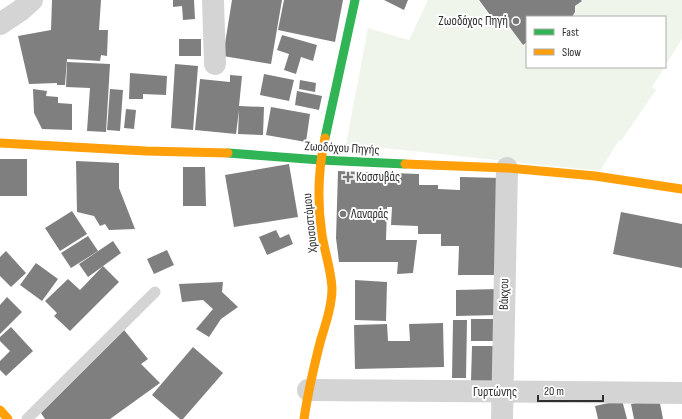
<svg xmlns="http://www.w3.org/2000/svg" width="682" height="419" font-family="'Sofia Sans Condensed',sans-serif">
<style>
.green{fill:#f0f5ec}
.building{fill:#7f7f7f}
.lines{fill:none;stroke-linecap:round;stroke-linejoin:round}
.lane{stroke:#d4d4d4;stroke-width:11}
.street{stroke:#d4d4d4;stroke-width:22}
.fast{stroke:#30b455;stroke-width:9}
.slow{stroke:#ff9f0a;stroke-width:9}
.poi-dot{fill:#787878;stroke:#fff;stroke-width:1.5}
.labels{text-anchor:middle;dominant-baseline:central;stroke-width:4;stroke-linejoin:round;paint-order:stroke}
.poi-label{font-size:13px;fill:#2f2f2f;stroke:#fff;text-anchor:start}
.street-label{font-size:13px;fill:#2f2f2f;stroke:#fff}
</style>
<rect width="100%" height="100%" fill="#fff"/>
<!-- green -->
<g class="green">
<polygon points="428,0 478,0 495,24 503,18 523,46 527,43 527,67 665,67 652,87 656,90 621,141 619,140 600,171 346,144 368,28 409,40"/>
<polygon points="583,0 682,0 682,39 665,66 665,17 573,17 576,11 575,7"/>
</g>
<!-- building -->
<g class="building">
<polygon points="52,0 101,0 99,30 108,30 107,56 101,55 100,61 67,59 65,85 57,85 57,83 29,84 18,36 51,30"/>
<polygon points="173,0 194,0 195,19 183,20 182,6 173,7"/>
<polygon points="232,0 282,0 271,64 223,56"/>
<polygon points="284,0 343,0 335,42 278,30"/>
<polygon points="384,0 408,0 404,10"/>
<polygon points="479,0 581,0 582,1 575,6 575,12 572,17 527,17 527,42 523,45 503,18 496,23"/>
<polygon points="282,35 317,45 313,61 301,57 296,74 284,70 289,54 277,50"/>
<rect x="179" y="39" width="22" height="17"/>
<polygon points="67,62 110,64 106,132 87,131 90,88 66,87"/>
<polygon points="175,64 198,66 193,130 171,128"/>
<polygon points="130,73 167,76 166,95 143,94 143,99 129,99"/>
<polygon points="264,74 294,80 289,101 260,95"/>
<polygon points="230,75 242,76 239,106 264,107 263,135 238,134 239,110 236,134 195,130 200,79 230,82"/>
<polygon points="300,80 316,83 315,92 299,89"/>
<polygon points="33,89 47,91 46,96 58,97 58,103 72,104 72,130 42,129 34,113"/>
<polygon points="110,89 123,90 120,131 107,130"/>
<polygon points="297,91 322,96 319,110 295,105"/>
<polygon points="271,107 310,114 306,142 266,135"/>
<polygon points="126,109 136,110 134,129 124,128"/>
<rect x="0" y="159" width="27" height="37"/>
<polygon points="76,161 119,163 119,188 135,229 109,230 105,224 100,226 94,216 77,212"/>
<polygon points="289,164 298,217 234,227 225,175"/>
<polygon points="183,167 205,167 206,206 183,206"/>
<polygon points="338,171 419,174 419,185 438,185 438,189 460,190 460,177 502,178 500,275 458,275 459,246 441,246 441,234 418,234 418,226 391,225 392,207 387,207 386,240 417,240 413,273 397,274 398,262 339,262 336,238"/>
<polygon points="72,211 87,234 60,251 45,228"/>
<polygon points="621,212 682,224 682,268 613,254"/>
<polygon points="276,230 280,238 289,234 293,244 267,255 259,237"/>
<polygon points="88,236 98,251 71,268 61,253"/>
<polygon points="113,241 121,253 88,277 79,264"/>
<polygon points="167,250 174,265 154,274 147,259"/>
<polygon points="6,251 26,273 11,287 0,276 0,257"/>
<polygon points="36,263 58,279 42,301 20,285"/>
<polygon points="103,266 119,282 70,331 54,316 57,313 45,301 68,279 80,290"/>
<polygon points="355,280 387,282 386,321 355,320"/>
<polygon points="223,282 222,292 238,307 221,319 209,337 196,329 213,309 203,300 182,302 179,284"/>
<polygon points="498,289 498,315 456,316 456,290"/>
<polygon points="7,297 22,312 0,334 0,305"/>
<rect x="471" y="319" width="26" height="22"/>
<polygon points="453,320 467,320 466,378 452,378"/>
<polygon points="443,323 444,367 355,369 354,325 387,324 388,341 410,341 409,324"/>
<polygon points="11,327 33,351 6,376 0,370 0,361 10,351 0,341 0,337"/>
<polygon points="124,330 148,359 141,364 160,383 110,419 45,419 41,413"/>
<polygon points="472,346 497,346 496,382 471,381"/>
<polygon points="193,347 223,373 183,419 180,419 152,395"/>
<polygon points="659,398 663,419 634,419 631,404"/>
<polygon points="622,400 627,419 598,419 595,406"/>
</g>
<g class="lines">
<!-- lane -->
<polyline class="lane" points="27,419 155,292"/>
<!-- street -->
<g class="street">
<polyline points="213,0 215,64"/>
<polyline points="0,24 21,10 32,0"/>
<polyline points="308,390 682,393"/>
<polyline points="502,419 507,168"/>
</g>
<!-- fast -->
<g class="fast">
<polyline points="325,138 355,0"/>
<polyline points="228,153 320,160 405,164"/>
</g>
<!-- slow -->
<g class="slow">
<polyline points="0,143 146,151 228,153"/>
<polyline points="405,164 507,168 595,176 682,189"/>
<polyline points="0,410 8,419"/>
<path d="M304,419C308,392 314,366 321,339C326,323 332,305 332,288C331,270 325,253 322,235C317,202 318,170 325,138"/>
</g>
</g>
<!-- markers -->
<g class="poi-dot">
<circle cx="516" cy="21" r="4"/>
<path d="M346 171h4v4h4v4h-4v4h-4v-4h-4v-4h4z"/>
<circle cx="343" cy="214" r="4"/>
</g>
<g class="labels">
<!-- poi labels -->
<g class="poi-label">
<text x="508" y="21" text-anchor="end">Ζωοδόχος Πηγή</text>
<text x="356" y="177">Κοσσυβάς</text>
<text x="351" y="214">Λαναράς</text>
</g>
<!-- street labels -->
<g class="street-label">
<text transform="translate(342 148) rotate(3)">Ζωοδόχου Πηγής</text>
<text transform="translate(310 223) rotate(-96)">Χρυσοστόμου</text>
<text transform="translate(504 294) rotate(-89)">Βάκχου</text>
<text x="495" y="392">Γυρτώνης</text>
</g>
</g>
<!-- legend -->
<rect x="526" y="16" width="140" height="52" fill="#ffffff" stroke="#acacac"/>
<rect x="534" y="29" width="20" height="6" fill="#30b455" stroke="#acacac"/>
<text x="562" y="36" font-size="12" fill="#2f2f2f">Fast</text>
<rect x="534" y="49" width="20" height="6" fill="#ff9f0a" stroke="#acacac"/>
<text x="562" y="56" font-size="12" fill="#2f2f2f">Slow</text>
<!-- scale -->
<path d="M538 395v6h65v-6" fill="none" stroke="#2f2f2f" stroke-width="2"/>
<text x="544" y="395" font-size="12" fill="#2f2f2f" stroke="#ffffff" stroke-width="3" paint-order="stroke">20 m</text>
</svg>
